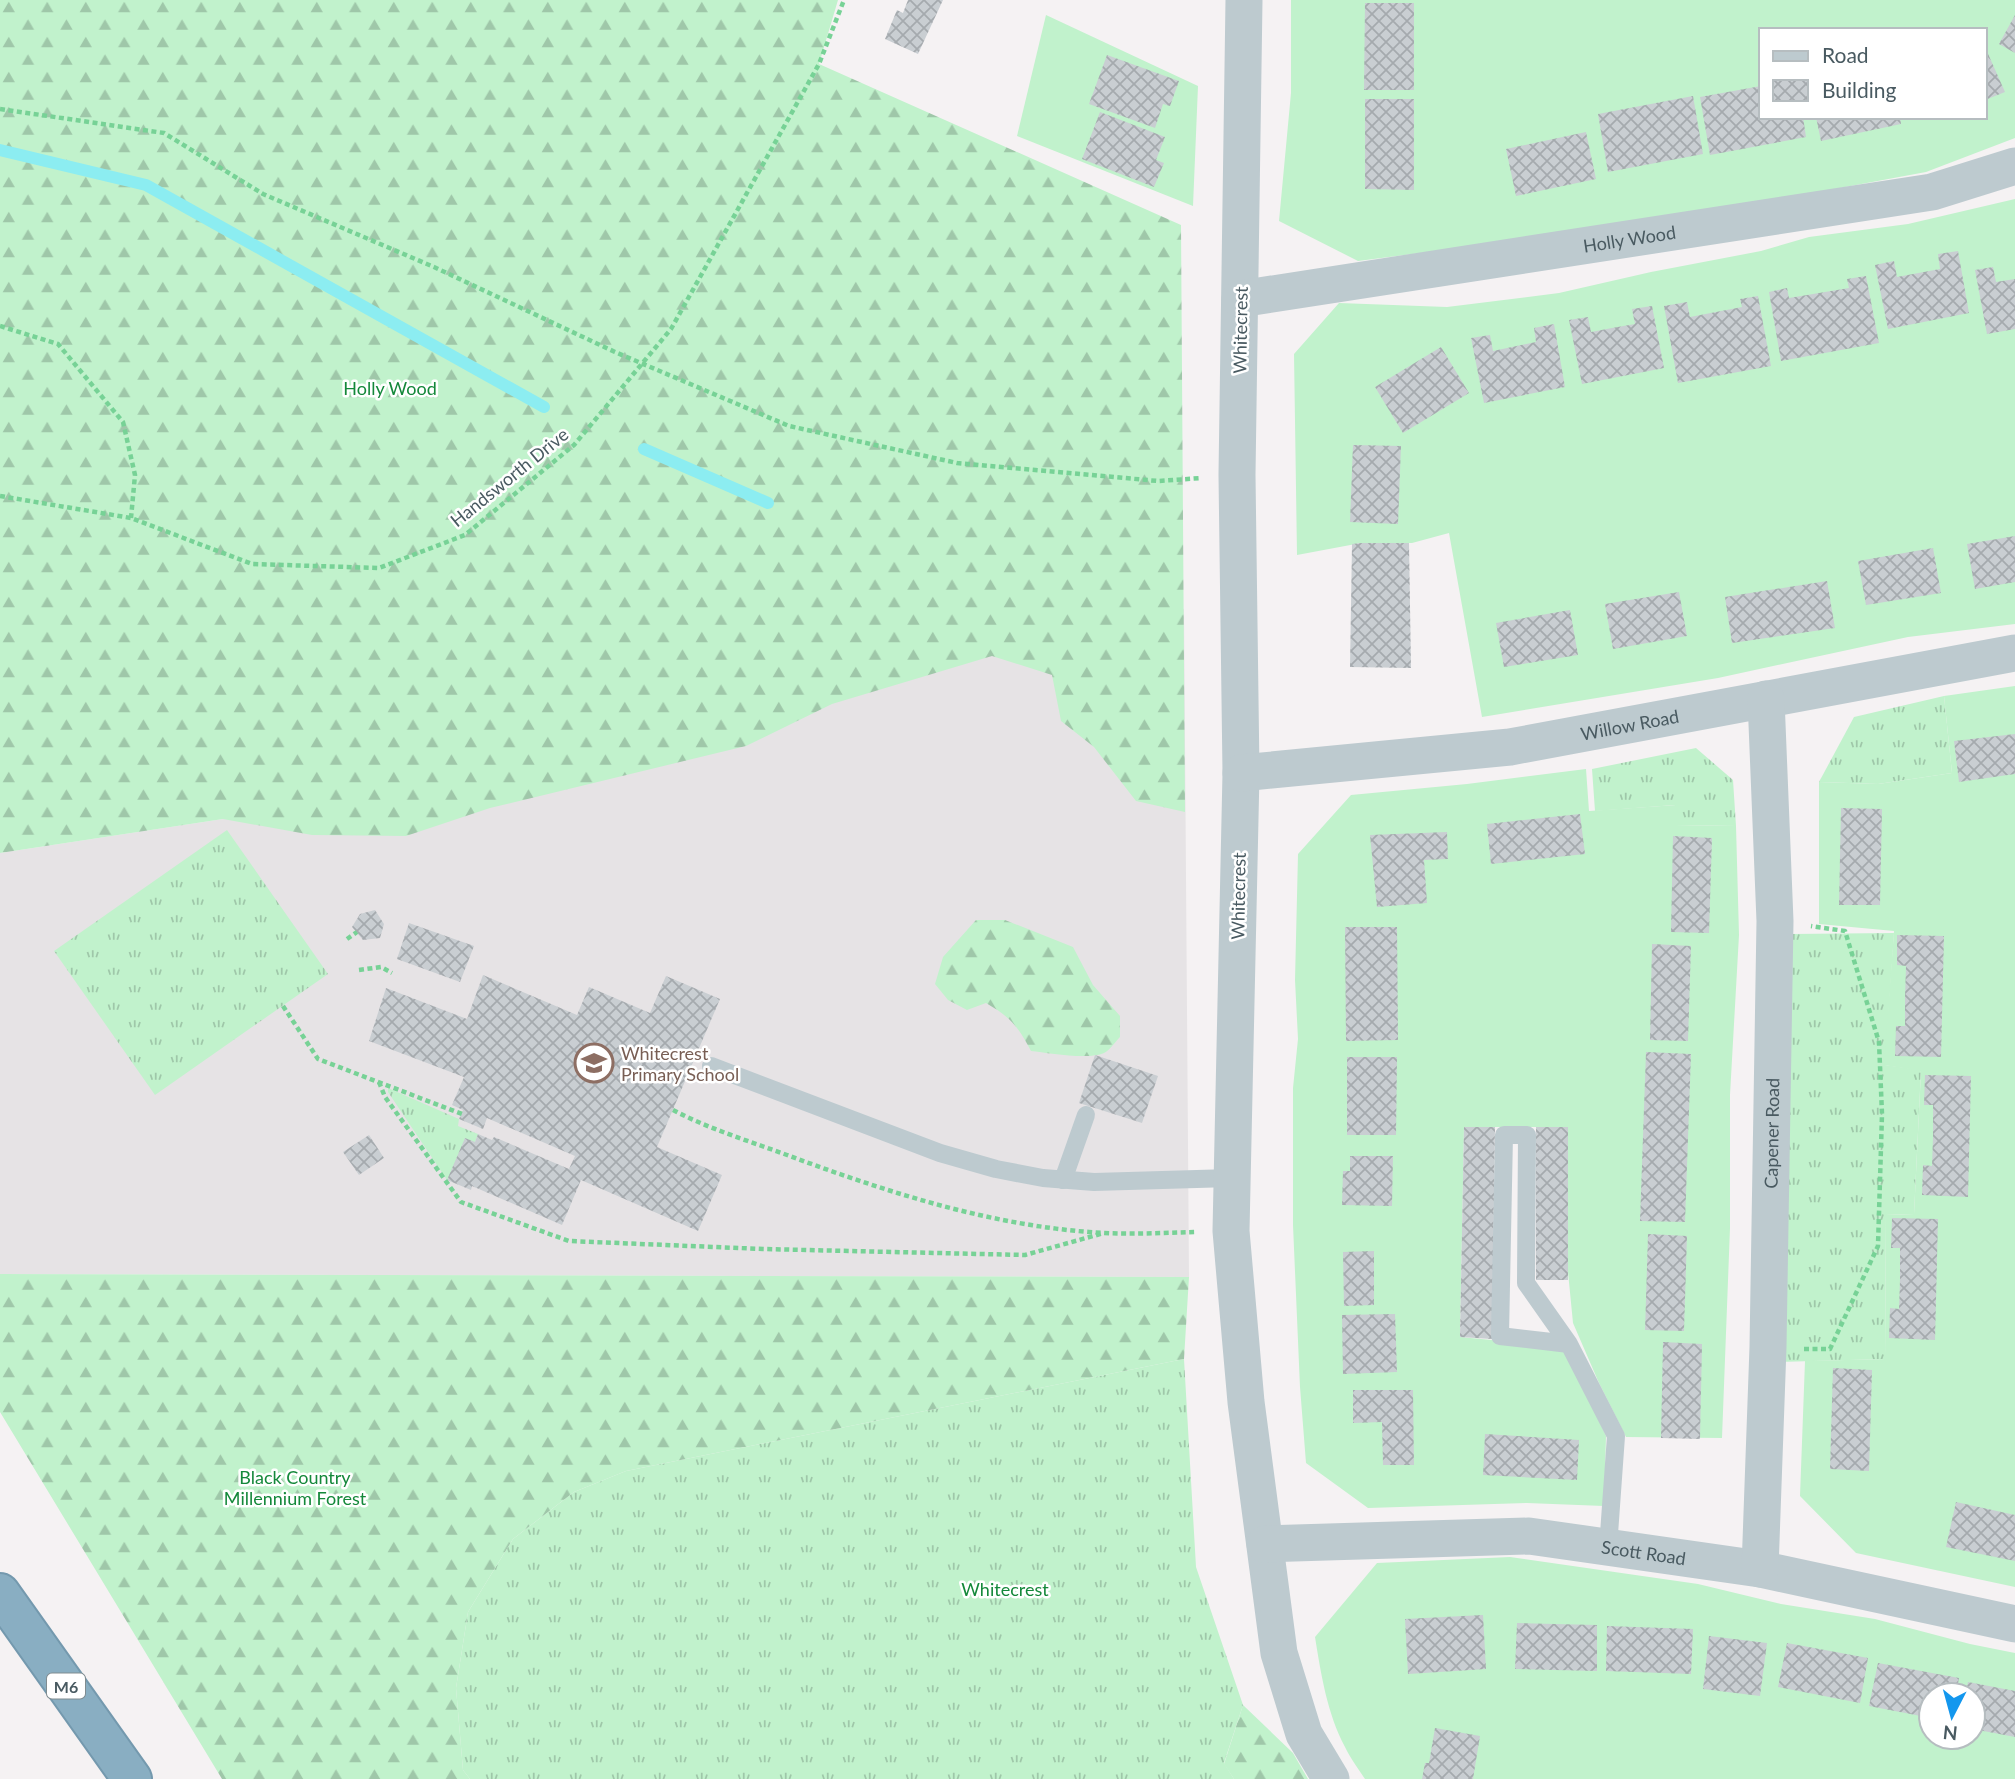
<svg xmlns="http://www.w3.org/2000/svg" width="2015" height="1779" font-family="Lato,sans-serif">
<style>
.education{fill:#e6e3e5}
.grass{fill:url(#grass-tufts)}
.forest{fill:url(#forest-firs)}
.garden{fill:#c1f2cc;fill-rule:evenodd}
.lines{fill:none;stroke-linecap:round;stroke-linejoin:round}
.stream{stroke:#8cedf1;stroke-width:12}
.building{fill:url(#building-cross-hatch)}
.highway-casing{stroke:#7499ae;stroke-width:42}
.path{stroke:#77d296;stroke-width:4.5;stroke-dasharray:5 3.5;stroke-linecap:butt}
.lane{stroke:#bdcacf;stroke-width:18}
.street{stroke:#bdcacf;stroke-width:37}
.highway{stroke:#89aec2;stroke-width:38}
.labels{text-anchor:middle;dominant-baseline:central;stroke-width:5;stroke-linejoin:round;paint-order:stroke}
.shield{fill:#fff;stroke:#808c90;stroke-width:2}
.shield-label{font-size:16px;font-weight:bold;fill:#495a61}
.street-label{font-size:18px;fill:#495a61;stroke:#fff}
.park-label{font-size:18px;fill:#14883a;stroke:#fff}
.education-label{font-size:18px;fill:#785e54;stroke:#fff;text-anchor:start}
</style>
<defs>
<pattern id="grass-tufts" width="24" height="20" patternUnits="userSpaceOnUse" patternTransform="scale(1.75)"><rect width="24" height="20" fill="#c1f2cc"/><path d="M3 7l-1-3M5 7V3M7 7l1-3M15 17l-1-3M17 17v-4M19 17l1-3" fill="none" stroke="#9fc7a9"/></pattern>
<pattern id="forest-firs" width="22" height="20" patternUnits="userSpaceOnUse" patternTransform="scale(1.75)"><rect width="22" height="20" fill="#c1f2cc"/><path d="M5 1l3.5 6h-7zM16 11l3.5 6h-7z" fill="#9fc7a9"/></pattern>
<pattern id="building-cross-hatch" width="8" height="8" patternUnits="userSpaceOnUse" patternTransform="scale(1.75)"><rect width="8" height="8" fill="#c9ced2"/><path d="M0 0l8 8M0 8l8-8" fill="none" stroke="#a5aaae"/></pattern>
</defs>
<rect width="100%" height="100%" fill="#f5f2f3"/>
<!-- education -->
<polygon class="education" points="1184,609 1189,1277 0,1274 0,853 223,819"/>
<!-- grass -->
<g class="grass">
<polygon points="1944,696 1952,773 1878,784 1819,782 1854,717"/>
<polygon points="1696,748 1733,780 1736,826 1676,825 1675,805 1595,811 1592,769"/>
<polygon points="227,830 328,974 155,1095 54,951"/>
<polygon points="1894,933 1885,1065 1921,1070 1914,1214 1886,1215 1885,1359 1778,1362 1790,934"/>
<polygon points="388,1088 459,1119 458,1126 478,1134 475,1142 447,1180 388,1092"/>
<polygon points="1184,1359 1196,1567 1243,1705 1224,1763 1234,1779 470,1779 463,1770 456,1688 468,1612 513,1539 574,1492 626,1471"/>
</g>
<!-- forest -->
<g class="forest">
<polygon points="0,0 838,0 819,64 1181,225 1185,812 1136,801 1094,747 1061,721 1052,675 992,656 832,704 746,746 490,808 406,836 312,835 223,819 0,853"/>
<path d="M976,920H1005L1073,947L1093,985L1120,1016V1037C1115,1042 1110,1050 1104,1053C1088,1060 1048,1053 1031,1051C1018,1026 1010,1017 986,1003L967,1010L948,1000L935,984L943,957Z"/>
<polygon points="0,1274 1189,1277 1184,1359 626,1471 574,1492 513,1539 468,1612 456,1688 463,1770 470,1779 222,1779 0,1412"/>
<polygon points="1243,1705 1293,1753 1308,1779 1234,1779 1224,1764"/>
</g>
<!-- garden -->
<g class="garden">
<path d="M1291,0H2015V138L1926,172L1765,202L1506,242L1358,261L1279,221L1291,93ZM1761,30H1985V117H1761Z"/>
<polygon points="1046,15 1198,86 1193,206 1017,136"/>
<polygon points="2015,199 2015,624 1908,637 1718,678 1482,717 1449,533 1412,543 1361,543 1297,555 1294,354 1339,303 1447,307 1559,293 1651,272 1761,251 1809,237 1908,224"/>
<polygon points="2015,686 2015,1587 1856,1553 1800,1496 1805,1361 1885,1359 1886,1215 1914,1214 1921,1071 1884,1065 1894,931 1819,924 1819,782 1878,784 1952,773 1944,696"/>
<polygon points="1586,769 1589,811 1676,805 1676,825 1736,826 1739,935 1730,1095 1730,1228 1722,1438 1626,1437 1599,1383 1573,1323 1568,1272 1568,1127 1464,1127 1460,1337 1564,1347 1606,1436 1604,1506 1527,1503 1368,1508 1306,1463 1300,1387 1293,1225 1293,1088 1298,1039 1295,980 1298,854 1351,795 1467,784"/>
<path d="M1510,1557L1698,1584L1781,1604L1875,1619L1970,1644L2015,1653V1779H1365C1358,1768 1350,1758 1345,1747C1327,1713 1321,1674 1315,1637L1377,1563ZM1931,1695H1973V1737H1931Z"/>
</g>
<g class="lines">
<!-- stream -->
<g class="stream">
<polyline points="0,150 146,185 544,407"/>
<polyline points="644,449 768,503"/>
</g>
</g>
<!-- building -->
<g class="building">
<polygon points="908,0 943,0 918,54 885,39 897,10 903,13"/>
<polygon points="1365,3 1414,3 1414,90 1364,90"/>
<polygon points="2015,15 2015,53 1999,44"/>
<polygon points="1985,47 2005,92 1985,100"/>
<polygon points="1107,55 1179,81 1170,106 1163,104 1155,128 1089,104"/>
<polygon points="1761,86 1761,117 1803,117 1806,137 1710,155 1700,97"/>
<polygon points="1693,96 1703,154 1608,172 1598,114"/>
<polygon points="1365,99 1414,99 1414,190 1365,189"/>
<polygon points="1100,112 1165,137 1156,160 1164,163 1154,187 1082,159"/>
<polygon points="1816,117 1900,117 1901,124 1821,141"/>
<polygon points="1586,132 1596,179 1516,196 1506,149"/>
<polygon points="1958,251 1969,313 1888,329 1875,265 1894,261 1897,277 1940,269 1938,254"/>
<polygon points="1993,267 1996,282 2015,279 2015,329 1987,334 1975,270"/>
<polygon points="1866,276 1879,343 1781,361 1769,292 1787,288 1789,298 1849,288 1847,279"/>
<polygon points="1758,296 1771,366 1678,383 1664,306 1687,302 1690,317 1742,307 1740,299"/>
<polygon points="1652,306 1664,368 1582,384 1569,320 1588,317 1591,332 1612,328 1635,324 1632,309"/>
<polygon points="1554,324 1565,387 1484,403 1471,338 1490,335 1493,351 1536,342 1534,328"/>
<polygon points="1441,347 1469,393 1403,433 1375,387"/>
<polygon points="1353,445 1401,446 1398,524 1350,522"/>
<polygon points="2015,536 2015,582 1975,589 1967,544"/>
<polygon points="1361,543 1409,543 1411,668 1350,667 1352,544"/>
<polygon points="1933,548 1941,593 1866,605 1858,561"/>
<polygon points="1827,581 1835,628 1732,643 1725,597"/>
<polygon points="1679,592 1687,636 1613,649 1605,604"/>
<polygon points="1570,610 1578,655 1504,667 1496,623"/>
<polygon points="2015,734 2015,774 1959,782 1954,741"/>
<polygon points="1841,808 1882,809 1880,905 1839,905"/>
<polygon points="1580,814 1585,854 1491,864 1487,824"/>
<polygon points="1447,832 1448,859 1424,860 1427,903 1377,907 1370,835"/>
<polygon points="1673,836 1712,838 1709,933 1671,932"/>
<polygon points="375,910 384,924 380,938 363,940 352,927 360,914"/>
<polygon points="409,923 474,946 460,982 397,959"/>
<polygon points="1345,927 1397,927 1398,1040 1346,1041"/>
<polygon points="1897,935 1944,936 1941,1057 1895,1056 1896,1026 1905,1026 1905,997 1906,966 1897,965"/>
<polygon points="1652,944 1691,946 1688,1041 1650,1040"/>
<polygon points="483,975 577,1015 589,987 650,1013 666,976 720,999 657,1147 722,1175 698,1231 581,1180 562,1225 472,1186 471,1190 447,1180 465,1138 475,1142 478,1134 492,1140 494,1137 569,1169 575,1156 487,1118 483,1129 459,1119 463,1110 452,1105 464,1077 369,1041 386,988 467,1019"/>
<polygon points="1646,1052 1691,1054 1685,1222 1640,1221"/>
<polygon points="1095,1055 1158,1076 1142,1123 1079,1103"/>
<polygon points="1347,1057 1397,1057 1396,1135 1347,1135"/>
<polygon points="1925,1075 1971,1076 1968,1197 1922,1195 1923,1165 1932,1166 1933,1137 1933,1105 1924,1105"/>
<polygon points="1464,1127 1495,1127 1492,1339 1460,1337"/>
<rect x="1536" y="1127" width="32" height="153"/>
<polygon points="369,1135 384,1158 359,1175 343,1152"/>
<polygon points="1350,1156 1393,1156 1392,1206 1342,1205 1343,1171 1350,1171"/>
<polygon points="1892,1218 1938,1219 1935,1340 1889,1338 1890,1308 1899,1309 1900,1280 1900,1248 1891,1248"/>
<polygon points="1648,1234 1687,1236 1684,1331 1645,1330"/>
<polygon points="1374,1251 1374,1305 1344,1306 1343,1252"/>
<polygon points="1395,1314 1397,1372 1343,1374 1342,1315"/>
<polygon points="1663,1342 1702,1344 1700,1439 1661,1438"/>
<polygon points="1833,1368 1872,1370 1869,1471 1830,1469"/>
<polygon points="1353,1390 1413,1390 1414,1465 1383,1465 1382,1422 1353,1423"/>
<polygon points="1485,1434 1579,1440 1577,1480 1483,1475"/>
<polygon points="1956,1502 2015,1515 2015,1561 1946,1547"/>
<polygon points="1483,1615 1486,1669 1408,1674 1405,1619"/>
<polygon points="1517,1623 1597,1625 1597,1671 1515,1669"/>
<polygon points="1607,1626 1693,1629 1691,1674 1606,1671"/>
<polygon points="1709,1636 1767,1643 1760,1696 1703,1689"/>
<polygon points="1787,1643 1868,1658 1860,1703 1778,1687"/>
<polygon points="1878,1663 1959,1678 1956,1695 1931,1695 1931,1718 1869,1706"/>
<polygon points="1968,1682 2015,1691 2015,1737 1973,1729 1973,1695 1965,1695"/>
<polygon points="1435,1728 1480,1736 1473,1779 1422,1779 1425,1763 1429,1763"/>
</g>
<g class="lines">
<defs>
<polyline id="highway" points="0,1593 132,1779"/>
</defs>
<!-- highway casing -->
<use href="#highway" class="highway-casing"/>
<!-- path -->
<g class="path">
<polyline points="0,109 164,133 263,194 434,267 615,352 789,426 957,463 1158,481 1202,478"/>
<polyline points="0,326 58,344 123,422 135,475 131,518"/>
<polyline points="0,496 131,518 252,564 379,568 465,535 574,445 671,329 819,64 844,0"/>
<polyline points="347,939 357,932"/>
<polyline points="359,970 381,967 392,973"/>
<polyline points="283,1006 318,1059 462,1114"/>
<polyline points="379,1082 385,1097 461,1202 569,1241 763,1249 1025,1255 1104,1233"/>
<path d="M673,1110C709,1129 749,1141 787,1155C884,1191 985,1224 1089,1232C1124,1235 1160,1233 1195,1232"/>
<polyline points="1804,1349 1830,1349 1878,1246 1882,1114 1879,1042 1845,931 1811,926"/>
</g>
<!-- lane -->
<g class="lane">
<polyline points="711,1066 940,1153 996,1169 1043,1178 1094,1182 1231,1178"/>
<polyline points="1063,1180 1086,1115"/>
<polyline points="1569,1344 1526,1283 1527,1135 1504,1135 1500,1336 1569,1344 1616,1436 1608,1548"/>
</g>
<!-- street -->
<g class="street">
<polyline points="1244,0 1237,475 1241,773 1231,1231 1246,1402 1279,1653 1304,1734 1331,1779"/>
<path id="s1" d="M1240,299L1932,192L2015,166"/>
<path id="s2" d="M1241,773L1510,747L2015,653"/>
<path id="s3" d="M1265,1544L1529,1536L1760,1569L2015,1624"/>
<path id="s4" d="M1760,1569L1768,1347L1775,921L1766,699"/>
</g>
<!-- highway -->
<use href="#highway" class="highway"/>
</g>
<!-- icons -->
<defs>
<symbol id="school-ring" viewBox="-11 -11 22 22"><circle r="9.5" fill="#fff" stroke="#8d6e63" stroke-width="1.5"/><path d="M0-5L7-2L0 1L-7-2ZM-4 1L0 2.5L4 1V4Q0 6-4 4Z" fill="#8d6e63"/></symbol>
</defs>
<g fill-rule="evenodd">
<use href="#school-ring" x="572" y="1041" width="44" height="44"/>
</g>
<g class="labels">
<!-- shield labels -->
<rect class="shield" x="47" y="1673.5" width="38" height="25" rx="5"/>
<g class="shield-label">
<text x="66" y="1686">M6</text>
</g>
<!-- street labels -->
<g class="street-label">
<text stroke="none"><textPath href="#s1" startOffset="394">Holly Wood</textPath></text>
<text transform="translate(1240 330) rotate(-89)">Whitecrest</text>
<text transform="translate(509 477) rotate(-39)">Handsworth Drive</text>
<text stroke="none"><textPath href="#s2" startOffset="392">Willow Road</textPath></text>
<text transform="translate(1238 896) rotate(-89)">Whitecrest</text>
<text stroke="none"><textPath href="#s4" startOffset="436">Capener Road</textPath></text>
<text stroke="none"><textPath href="#s3" startOffset="380">Scott Road</textPath></text>
</g>
<!-- park labels -->
<g class="park-label">
<text x="390" y="388">Holly Wood</text>
<text x="295" y="1477">Black Country<tspan x="295" dy="21">Millennium Forest</tspan></text>
<text x="1005" y="1589">Whitecrest</text>
</g>
<!-- education labels -->
<g class="education-label">
<text x="621" y="1053">Whitecrest<tspan x="621" dy="21">Primary School</tspan></text>
</g>
</g>
<!-- legend -->
<rect x="1759" y="28" width="228" height="91" fill="#ffffff" stroke="#b6bdc0" stroke-width="2"/>
<rect x="1773" y="51" width="35" height="10" fill="#bdcacf" stroke="#b6bdc0" stroke-width="2"/>
<text x="1822" y="63" font-size="21" fill="#495a61">Road</text>
<rect x="1773" y="80" width="35" height="21" fill="url(#building-cross-hatch)" stroke="#b6bdc0" stroke-width="2"/>
<text x="1822" y="98" font-size="21" fill="#495a61">Building</text>
<!-- north arrow -->
<g transform="translate(1952 1716) rotate(186)"><circle r="33" fill="#ffffff" stroke="#b6bdc0" stroke-width="2"/>
<path d="M0-5L12 26L0 18L-12 26Z" fill="#1397ee"/>
<text y="-10" font-size="19" font-weight="bold" text-anchor="middle" fill="#495a61">N</text>
</g>
</svg>
